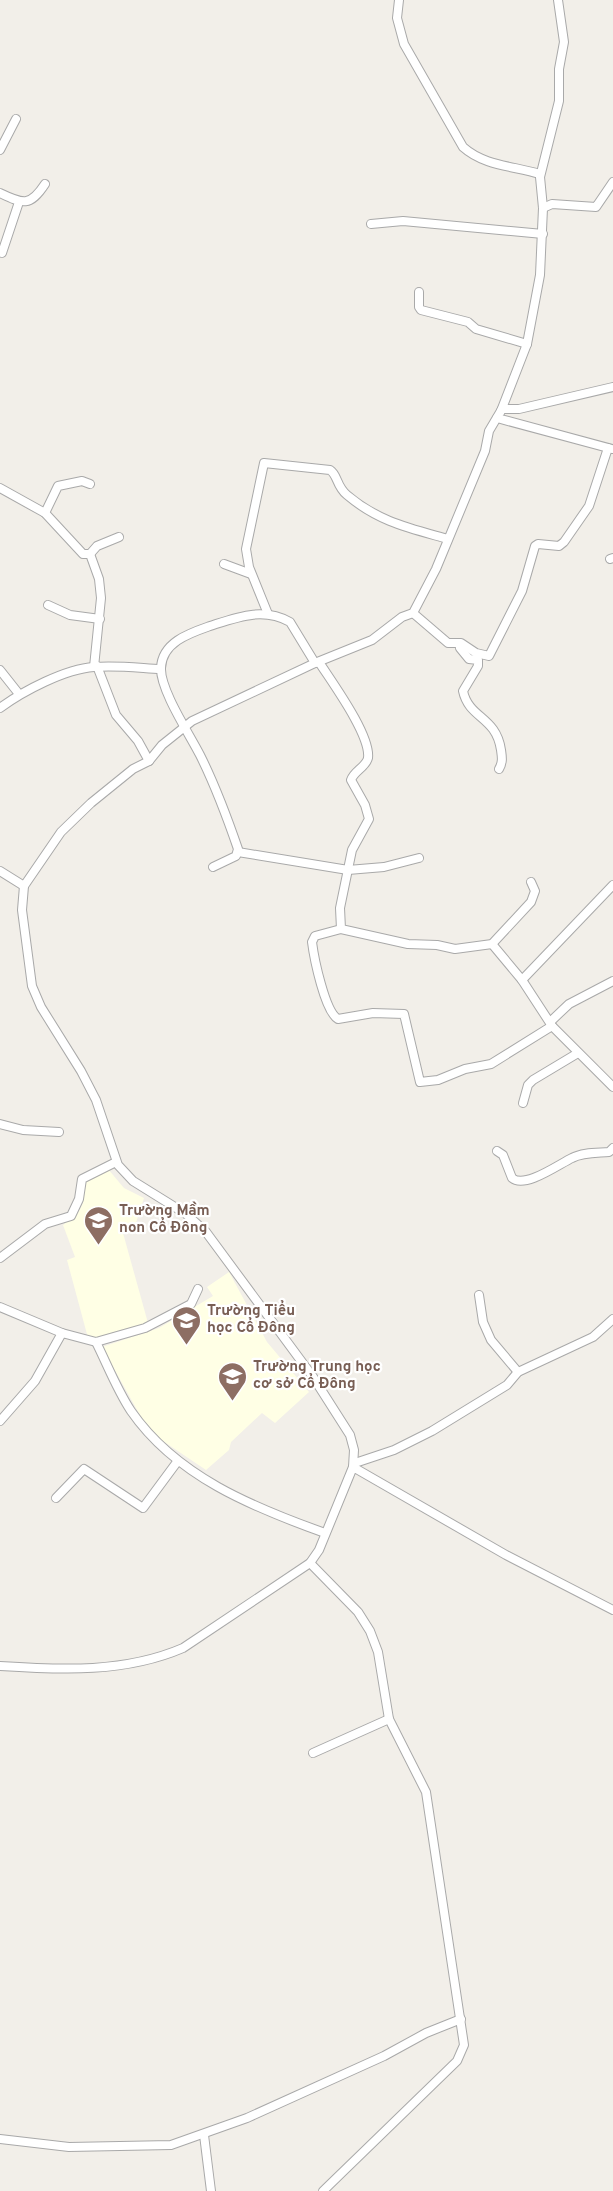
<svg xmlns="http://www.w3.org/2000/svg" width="613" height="2191" font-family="Overpass,sans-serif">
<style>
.education{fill:#ffffe5}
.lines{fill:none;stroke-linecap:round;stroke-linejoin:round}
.minor-casing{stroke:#a9a9a9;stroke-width:10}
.minor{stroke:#fff;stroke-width:8}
.labels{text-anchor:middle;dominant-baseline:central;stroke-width:4.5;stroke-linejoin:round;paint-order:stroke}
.education-label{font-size:15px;font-weight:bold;fill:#785e54;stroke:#fff;text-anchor:start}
</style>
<rect width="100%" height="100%" fill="#f2efe9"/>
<!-- education -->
<g class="education">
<polygon points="108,1169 124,1188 144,1198 133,1232 123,1233 148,1323 98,1338 88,1338 67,1260 75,1257 63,1225 78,1213 83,1203 82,1183"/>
<polygon points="229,1272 267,1342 309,1392 275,1423 262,1413 231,1442 229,1450 206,1470 160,1439 141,1417 102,1347 159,1328 213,1296 207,1287"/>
</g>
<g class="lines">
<defs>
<g id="minor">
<path d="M399,0L397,18L404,44L463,147C484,166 514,166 540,174"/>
<polyline points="0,150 16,119"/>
<path d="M0,193C23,204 30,207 45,184"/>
<polyline points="543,208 552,204 596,207 613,182"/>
<polyline points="371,224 403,221 543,234"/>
<polyline points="0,251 2,253 19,202"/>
<polyline points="419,292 419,307 421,310 468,322 476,329 527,344"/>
<polyline points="501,411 527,344 540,275 543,208 540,177 559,101 559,69 564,42 558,0"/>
<polyline points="497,418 612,449"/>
<polyline points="0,488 45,513 83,554 90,554 99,579 101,598 94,667"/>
<polyline points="45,513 58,486 82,481 90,484"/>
<polyline points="90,554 97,546 119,537"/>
<polyline points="610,559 613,558"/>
<polyline points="224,564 251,574"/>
<polyline points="48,605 70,615 100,619"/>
<polyline points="413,613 448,643 461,643 476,653 489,656 522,591 535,546 538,544 559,546 564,542 589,506 608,448"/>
<path d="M268,614L249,567L246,549L264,463L330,470C338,475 336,486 347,495C379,522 409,528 448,539"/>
<path d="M460,648L469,659L478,660V666L463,691C469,719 496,716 501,750C502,757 503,762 499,769"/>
<path d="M319,662C331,681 371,735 368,758C366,767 354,771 351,780L365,805L369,819L352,850L340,908L341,929L408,944L437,945L455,949L492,944L531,902L535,891L531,882"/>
<polyline points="97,666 116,715 138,741 149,761"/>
<polyline points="0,670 19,694"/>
<path d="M0,708C23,691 65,669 94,667C115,665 140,668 161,669"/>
<polyline points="238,852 348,870 384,867 419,858"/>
<path d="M213,867L236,856L238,849C227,817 215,785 200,755C190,735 160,690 161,668C162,642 190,633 210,626C238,617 263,607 290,622L315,663"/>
<polyline points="0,871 24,886"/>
<path d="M341,929L315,936L312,942C314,958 325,1012 338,1019L373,1013L404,1014L420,1082L438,1080L465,1069L491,1064L552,1026"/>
<polyline points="492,944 522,980 552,1026 613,1087"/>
<polyline points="522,980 613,885"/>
<polyline points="550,1022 569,1004 613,981"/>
<polyline points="523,1103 528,1085 533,1080 578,1053"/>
<polyline points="0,1124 23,1130 59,1132"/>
<path d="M497,1151L503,1155L512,1178C525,1189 559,1164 572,1158C583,1152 598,1153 609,1152L613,1148"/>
<polyline points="0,1258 45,1224 71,1216 79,1199 82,1179 116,1162"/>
<polyline points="479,1295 483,1322 491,1340 518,1372"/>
<polyline points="0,1307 62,1333"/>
<path d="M96,1342C107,1364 117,1390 131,1411C176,1476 252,1507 325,1533"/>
<polyline points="0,1421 35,1381 62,1333 96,1342 145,1328 191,1304 198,1289"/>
<polyline points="355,1463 394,1450 432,1431 507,1385 518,1372 593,1337 613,1319"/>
<polyline points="353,1467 354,1450 350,1435 313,1377 206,1232 186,1214 133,1181 118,1165 96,1100 81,1071 41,1007 32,986 22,910 24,886 61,832 91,803 133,769 149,761 162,745 192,721 315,663 372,640 402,617 413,613 436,569 485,451 489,431 502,409 519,409 613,387"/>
<polyline points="56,1498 84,1469 143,1508 177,1462"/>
<polyline points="310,1563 358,1612 370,1631 378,1652 389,1719 426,1792 464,2045 457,2061 323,2191"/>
<path d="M0,1666C62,1670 125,1673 183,1648L310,1563L319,1550L353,1467L506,1555L613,1610"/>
<polyline points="313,1753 389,1719"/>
<polyline points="204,2135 211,2191"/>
<polyline points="0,2139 69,2147 171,2145 247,2118 384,2056 426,2033 461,2019"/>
</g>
</defs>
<!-- minor casing -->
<use href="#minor" class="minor-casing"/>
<!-- minor -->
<use href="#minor" class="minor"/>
</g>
<!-- icons -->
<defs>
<symbol id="school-pin" viewBox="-11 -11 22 30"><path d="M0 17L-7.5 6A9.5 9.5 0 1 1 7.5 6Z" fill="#8d6e63" stroke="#fff"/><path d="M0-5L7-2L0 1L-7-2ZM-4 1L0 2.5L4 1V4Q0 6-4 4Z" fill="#fff"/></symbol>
</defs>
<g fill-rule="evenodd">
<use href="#school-pin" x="82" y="1204" width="33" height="45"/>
<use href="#school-pin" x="170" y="1304" width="33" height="45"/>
<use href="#school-pin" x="216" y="1360" width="33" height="45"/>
</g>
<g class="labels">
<!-- education labels -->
<g class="education-label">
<text x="119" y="1211">Trường Mầm<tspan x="119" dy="17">non Cổ Đông</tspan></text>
<text x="207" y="1311">Trường Tiểu<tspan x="207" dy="17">học Cổ Đông</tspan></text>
<text x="253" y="1367">Trường Trung học<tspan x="253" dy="17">cơ sở Cổ Đông</tspan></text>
</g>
</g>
</svg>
